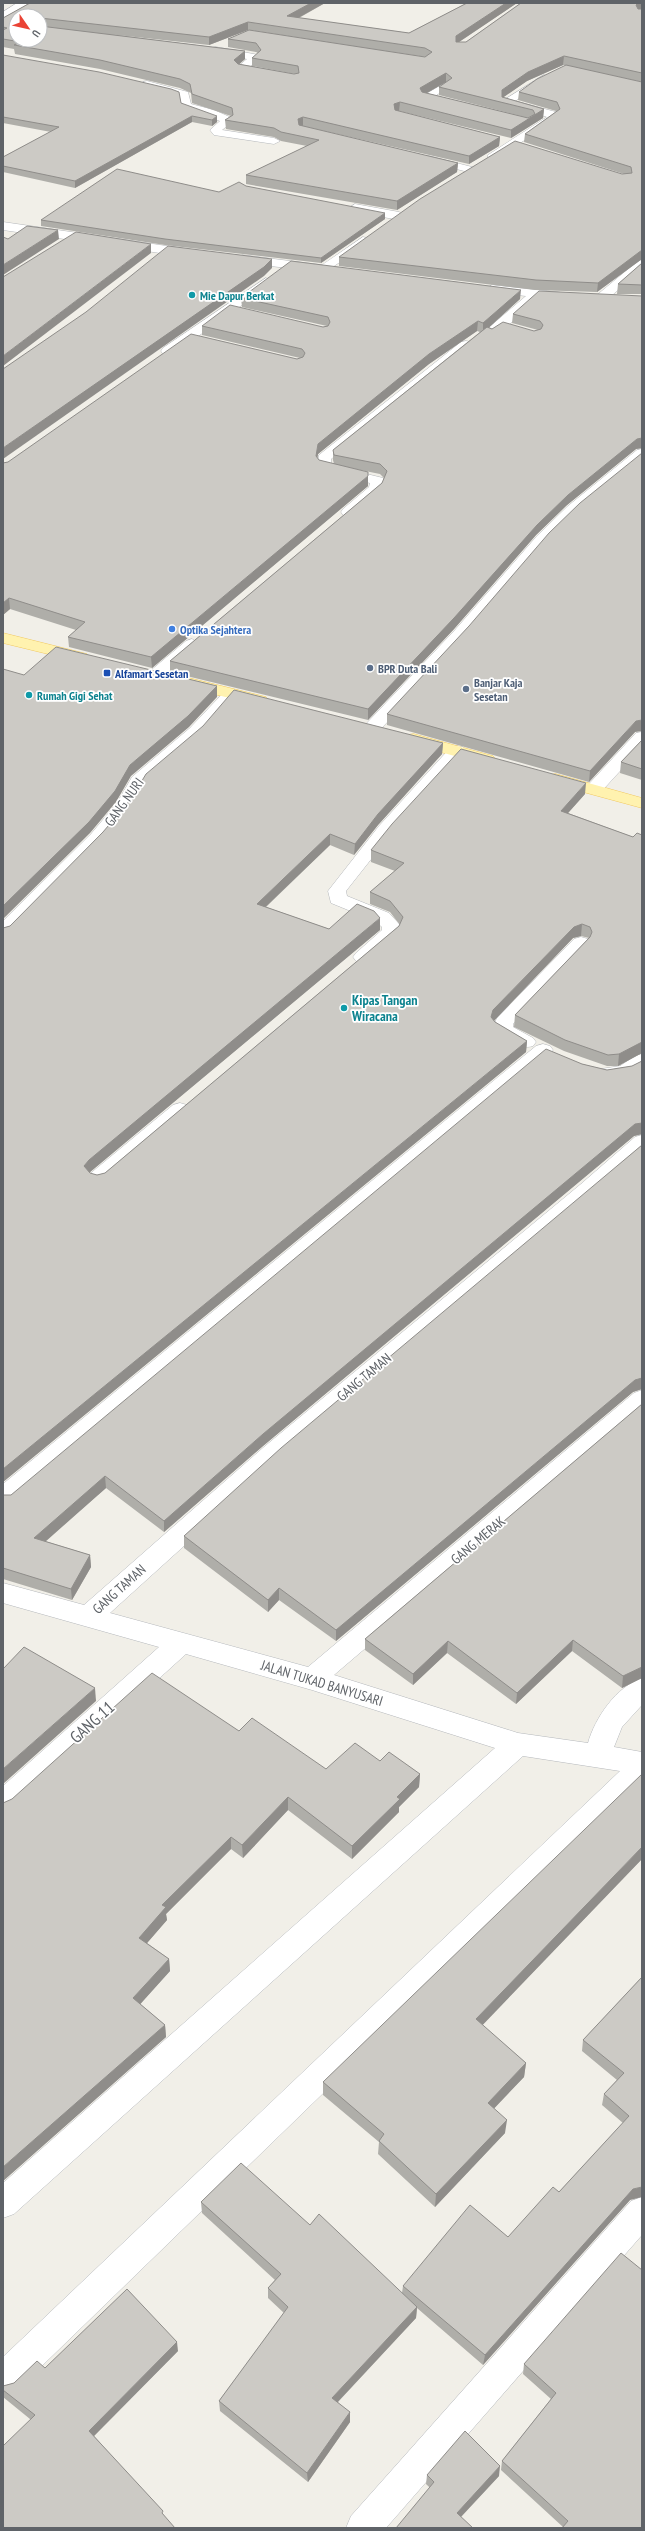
<svg xmlns="http://www.w3.org/2000/svg" width="645" height="2531" font-family="'PT Sans Narrow',sans-serif">
<style>
.lines{fill:none;stroke-linecap:round;stroke-linejoin:round}
.minor-casing{stroke:#b5b8bc;stroke-width:1}
.major-casing{stroke:#f2c960;stroke-width:1}
.minor{fill:#fff;fill-rule:evenodd}
.major{fill:#fff2af;fill-rule:evenodd}
.wall{fill:#afaea9;fill-rule:evenodd}
.shaded-wall{fill:#8f8d8a}
.building{fill:#cccac5;stroke:#8f8d8a;fill-rule:evenodd}
.culture-dot{fill:#0f9aa8;stroke:#fff;stroke-width:1.5}
.shop-dot{fill:#3f7fe0;stroke:#fff;stroke-width:1.5}
.service-dot{fill:#5c6f8a;stroke:#fff;stroke-width:1.5}
.transit-dot{fill:#1a4fb4;stroke:#fff;stroke-width:1.5}
.labels{text-anchor:middle;dominant-baseline:central;stroke-width:3.5;stroke-linejoin:round;paint-order:stroke}
.far-culture-label{font-size:12px;font-weight:bold;fill:#0d838f;stroke:#fff;text-anchor:start}
.far-shop-label{font-size:12px;font-weight:bold;fill:#366cbe;stroke:#fff;text-anchor:start}
.far-service-label{font-size:12px;font-weight:bold;fill:#4e5e75;stroke:#fff;text-anchor:start}
.far-transit-label{font-size:12px;font-weight:bold;fill:#164399;stroke:#fff;text-anchor:start}
.street-label{font-size:14px;fill:#5f6368;stroke:#fff}
.culture-label{font-size:14px;font-weight:bold;fill:#0d838f;stroke:#fff;text-anchor:start}
.near-street-label{font-size:17px;fill:#5f6368;stroke:#fff}
</style>
<rect width="100%" height="100%" fill="#f1efe8"/>
<g class="lines">
<defs>
<g id="minor">
<polygon points="17,3 29,3 3,19 3,12"/>
<polygon points="216,47 259,55 259,59 248,68 270,74 265,77 242,73 236,68 247,59 212,52 212,48"/>
<polygon points="544,75 548,76 548,80 515,101 556,112 558,118 496,159 488,159 488,155 547,117 501,102"/>
<polygon points="147,81 188,92 191,104 214,110 232,118 232,122 222,130 274,138 280,141 274,144 214,135 210,130 220,121 182,108 179,96 143,86 143,82"/>
<polygon points="445,83 450,86 435,96 452,101 452,105 444,105 421,97"/>
<polygon points="429,156 476,168 478,170 472,173 425,161 423,159"/>
<polygon points="355,204 399,212 405,216 399,220 351,211 349,208"/>
<polygon points="3,222 194,250 200,254 194,258 3,230"/>
<polygon points="363,237 367,238 369,241 367,244 325,272 242,263 236,259 242,255 322,265"/>
<polygon points="642,260 642,270 605,301 597,301 595,298 597,295 638,261"/>
<polygon points="266,278 272,282 270,285 173,354 163,354 161,351 163,348"/>
<polygon points="492,285 565,293 571,297 565,301 539,298 496,336 491,337 484,333 486,330 526,296 488,292 486,289"/>
<path d="M466,341L471,342L473,345L471,348L331,459V464L334,466L383,478L385,481C382,494 357,519 343,515L341,512L343,509L369,487L370,483L324,472L317,466L319,455L461,342Z"/>
<polygon points="642,449 642,460 578,512 547,542 467,636 378,732 366,732 364,728 366,724 455,630 537,536 568,506 637,450"/>
<polygon points="192,639 200,644 198,647 161,678 149,678 147,675 149,672 186,641"/>
<polygon points="231,689 239,694 202,736 145,784 131,809 103,842 10,936 3,938 3,921 91,834 117,803 132,777 190,728 225,691"/>
<polygon points="642,732 642,747 600,793 588,793 585,789 588,785 636,733"/>
<polygon points="457,746 463,747 466,751 463,755 391,834 346,891 347,896 389,913 400,925 398,936 370,961 356,961 353,957 356,953 382,930 382,927 375,921 331,903 328,891 379,826 451,747"/>
<path d="M581,937L588,939L590,943L588,947L513,1024V1027L533,1038L536,1042L533,1046C521,1050 499,1040 492,1029L497,1018L574,939Z"/>
<polygon points="543,1044 550,1046 553,1050 550,1054 12,1505 3,1507 3,1484 536,1046"/>
<path d="M642,1054V1070C630,1078 616,1082 601,1079L598,1074L601,1069L620,1066L635,1056Z"/>
<polygon points="180,1103 187,1105 190,1110 187,1115 105,1183 98,1185 91,1183 87,1178 91,1173 173,1105"/>
<path d="M642,1135V1153L280,1459L110,1613L308,1667L634,1393L642,1390V1412L334,1675L518,1733L588,1743C595,1718 616,1687 642,1678V1705L622,1727L614,1747L642,1752V1784L15,2392L3,2396V2357L620,1771L523,1756L14,2214L3,2218V2183L495,1748L312,1690L186,1654L13,1811L3,1815V1786L159,1647L3,1603V1583L84,1605L264,1447L581,1184L635,1137Z"/>
<polygon points="642,2197 642,2235 386,2528 346,2528 351,2516 631,2201"/>
</g>
<g id="major">
<polygon points="3,633 87,654 89,657 81,662 3,643"/>
<polygon points="189,678 266,697 268,701 260,706 183,686 181,683"/>
<polygon points="414,734 493,756 496,760 493,764 487,765 408,743 406,739 408,735"/>
<polygon points="556,774 642,798 642,808 550,783 547,779 550,775"/>
</g>
</defs>
<!-- minor casing -->
<use href="#minor" class="minor-casing"/>
<!-- major casing -->
<use href="#major" class="major-casing"/>
<!-- minor -->
<use href="#minor" class="minor"/>
<!-- major -->
<use href="#major" class="major"/>
</g>
<!-- wall -->
<g class="wall">
<path d="M30,3H325L299,18L409,33L467,3H517L459,42H466L521,3H642V8L641,9H642V82L563,65L527,81L503,97L544,109L543,118L511,138L399,111H398L500,137L499,146L469,164L302,126L458,163L457,172L397,210L246,184V175L307,146L281,141L274,137L226,129L225,120L231,116L192,103L191,93L180,88L100,69L15,54L14,49L3,47V18ZM16,16H40V40H16ZM248,30L426,57H425L249,30L228,39V47L256,52L258,53L252,58V66L295,74H294L239,64L245,59V51L108,34L209,45ZM446,82L439,87V95L529,118L426,93Z"/>
<polygon points="3,55 181,103 217,122 212,126 192,122 75,188 3,172 3,157 51,132 3,123"/>
<polygon points="642,82 642,262 642,259 597,292 535,290 339,266 339,257 624,174 524,142 525,134 557,111 556,111 518,100 519,92"/>
<polygon points="246,186 385,219 321,263 165,245 41,226 41,220 219,192"/>
<polygon points="642,263 642,294 617,294 618,284"/>
<path d="M642,296V448L636,449L567,505L536,535L454,629L368,720L170,672V661L382,483L384,478L380,474L350,468L368,486L152,668L69,647L68,637L76,630L10,609L3,615V463L8,462L300,358L202,335V326L323,327L327,326L242,307L241,298L520,299L489,327L492,329L534,331L538,330L512,323L513,314ZM477,331L480,332L333,450V460L334,464L319,460L317,458L318,454L429,364Z"/>
<polygon points="387,714 635,732 589,782 387,725"/>
<polygon points="642,740 642,780 620,773 621,762"/>
<polygon points="443,743 442,754 378,825 354,855 330,845 266,907 329,929 380,930 89,1173 97,1175 105,1173 399,926 400,925 390,912 370,904 370,892 395,871 371,862 371,850 585,794 568,813 633,837 642,835 642,1053 618,1066 607,1066 564,1051 514,1027 515,1015 589,938 581,936 573,938 493,1021 495,1022 527,1041 526,1052 3,1482 3,928 10,926"/>
<polygon points="642,1061 642,1134 634,1136 263,1446 164,1532 106,1488 45,1541 90,1555 91,1567 72,1600 3,1579 3,1495 11,1495 582,1064 607,1070 632,1066"/>
<polygon points="642,1145 642,1389 633,1392 336,1641 279,1600 268,1612 184,1548 184,1536"/>
<polygon points="642,1404 642,1678 622,1688 572,1651 516,1704 447,1653 413,1685 365,1650 365,1639"/>
<polygon points="239,1731 326,1769 380,1761 420,1774 419,1787 399,1807 399,1812 352,1859 288,1810 243,1858 231,1849 166,1914 167,1920 147,1943 169,1959 170,1971 140,2004 165,2025 166,2037 3,2181"/>
<polygon points="642,1859 482,2025 526,2063 524,2077 494,2108 505,2133 435,2207 378,2154 379,2142 323,2095 323,2082"/>
<polygon points="642,1977 630,2200 483,2365 417,2308 416,2318 338,2402 350,2422 308,2482 220,2411 219,2401 284,2313 268,2298 268,2288 275,2280 202,2213 201,2202 310,2225 402,2293 403,2286 508,2237 559,2192 623,2123 602,2105 604,2094 617,2080 582,2051 583,2040"/>
<polygon points="642,2270 642,2528 563,2527 501,2470 502,2461 551,2399 523,2374 524,2364"/>
<polygon points="178,2351 94,2436 164,2515 30,2419 3,2397 3,2386 14,2383 45,2368"/>
<polygon points="427,2475 499,2476 461,2517 426,2484"/>
</g>
<!-- shaded-wall -->
<g class="shaded-wall">
<polygon points="311,3 325,3 287,24 287,16"/>
<polygon points="506,3 517,3 456,44 456,36"/>
<polygon points="638,3 642,3 642,8 636,12 636,5"/>
<polygon points="248,22 248,30 209,45 209,37"/>
<polygon points="245,51 245,59 235,68 234,60"/>
<polygon points="564,56 563,65 527,81 501,99 502,90 528,72"/>
<polygon points="446,73 446,82 420,97 420,88"/>
<polygon points="400,102 399,111 394,112 394,104"/>
<polygon points="544,109 543,118 511,138 511,130"/>
<polygon points="192,116 192,122 75,188 75,181"/>
<polygon points="217,116 217,122 212,126 212,120"/>
<polygon points="303,117 303,126 298,127 298,119"/>
<polygon points="500,137 499,146 469,164 469,156"/>
<polygon points="458,163 457,172 397,210 397,201"/>
<polygon points="385,213 385,219 321,263 321,258"/>
<polygon points="58,230 59,239 3,275 3,265"/>
<polygon points="151,244 151,253 3,366 3,356"/>
<polygon points="642,250 642,259 597,292 598,283"/>
<polygon points="272,259 272,268 264,276 3,459 3,448"/>
<polygon points="521,290 520,299 483,333 483,323"/>
<polygon points="478,321 477,331 429,364 318,454 316,466 316,456 318,444 429,354"/>
<polygon points="642,438 642,448 636,449 567,505 536,535 454,629 368,720 368,709 537,525 568,495 637,439"/>
<polygon points="368,476 368,486 152,668 151,657"/>
<polygon points="9,598 10,609 3,615 3,603"/>
<polygon points="217,686 217,697 189,727 131,776 116,802 90,833 3,919 3,906 130,765"/>
<polygon points="642,720 642,731 635,732 589,782 590,771 636,721"/>
<polygon points="443,743 442,754 378,825 354,855 355,844 378,814"/>
<polygon points="586,783 585,794 560,822 561,811"/>
<polygon points="330,834 330,845 257,915 257,904"/>
<polygon points="380,918 380,930 90,1172 86,1178 84,1166 89,1160"/>
<polygon points="582,924 581,936 573,938 493,1022 491,1017 493,1010 574,927"/>
<polygon points="527,1041 526,1052 3,1482 3,1469"/>
<polygon points="642,1042 642,1053 618,1066 619,1054"/>
<polygon points="642,1123 642,1134 634,1136 263,1446 164,1532 164,1521 263,1434 635,1124"/>
<polygon points="642,1378 642,1389 633,1392 336,1641 336,1630 635,1380"/>
<polygon points="105,1476 106,1488 36,1550 34,1538"/>
<polygon points="90,1555 91,1567 72,1600 71,1589"/>
<polygon points="279,1588 279,1600 268,1612 268,1600"/>
<polygon points="573,1640 572,1651 516,1704 517,1693"/>
<polygon points="448,1641 447,1653 413,1685 413,1674"/>
<polygon points="642,1667 642,1678 622,1688 623,1676"/>
<polygon points="95,1688 96,1701 3,1784 3,1769"/>
<polygon points="420,1774 419,1787 399,1807 399,1812 352,1859 352,1846 397,1797"/>
<polygon points="288,1797 288,1810 243,1858 242,1845"/>
<polygon points="231,1837 231,1849 166,1914 167,1920 141,1950 139,1938 162,1905"/>
<polygon points="642,1847 642,1859 475,2033 476,2019"/>
<polygon points="169,1959 170,1971 135,2010 133,1998"/>
<polygon points="165,2025 166,2037 3,2181 3,2167"/>
<polygon points="526,2063 524,2077 487,2116 488,2103"/>
<polygon points="507,2120 505,2133 435,2207 436,2194"/>
<polygon points="642,2187 642,2197 630,2200 483,2365 485,2355 633,2189"/>
<polygon points="417,2307 416,2318 332,2408 332,2398"/>
<polygon points="177,2342 178,2351 90,2440 89,2431"/>
<polygon points="350,2412 350,2422 308,2482 307,2473"/>
<polygon points="500,2466 499,2476 456,2522 457,2513"/>
</g>
<!-- building -->
<g class="building">
<path d="M30,3H311L287,16L409,33L467,3H506L456,36V42H466L521,3H638L636,5L638,9H642V73L564,56L528,72L502,90V97L544,109L511,130L400,102L394,104L395,110L500,137L469,156L303,117L298,119L299,125L458,163L397,201L246,175L319,140L281,132L274,128L225,120L233,115L232,108L192,94L190,84L180,79L100,60L14,45L21,42L3,39V30L7,28L3,27V18ZM16,16H40V18L209,37L248,22L425,48L432,52L425,57L249,30L228,39L256,43L261,50L252,58L298,66L299,73L294,74L238,64L234,60L245,51L40,26V40H16ZM446,73L452,78L439,87L533,110L535,114L528,118L422,92L420,88Z"/>
<polygon points="3,55 99,72 171,89 179,92 181,103 217,116 212,120 192,116 75,181 3,166 3,157 59,127 3,117"/>
<polygon points="566,65 642,82 642,250 598,283 536,280 339,257 420,199 515,141 622,174 632,173 631,167 525,134 560,109 557,102 519,92 537,79"/>
<polygon points="117,169 219,192 239,182 246,186 385,213 321,258 165,239 41,220"/>
<polygon points="27,226 58,230 3,265 3,237 8,239"/>
<polygon points="76,232 151,244 3,356 3,277"/>
<polygon points="168,246 272,259 264,267 3,448 3,369 86,312"/>
<polygon points="291,261 521,290 483,323 478,321 429,354 318,444 316,456 319,460 368,472 368,476 151,657 68,637 85,622 9,598 3,603 3,463 8,462 191,334 297,359 303,357 305,353 302,349 202,326 230,305 323,327 328,326 330,322 328,317 241,298"/>
<polygon points="642,263 642,285 618,284"/>
<polygon points="539,291 642,296 642,438 637,439 568,495 537,525 454,618 368,709 170,661 382,483 387,471 380,464 334,455 333,450 487,327 492,329 503,322 534,331 541,329 543,325 540,321 513,314"/>
<polygon points="642,453 642,720 636,721 590,771 387,714 469,626 549,533 580,503"/>
<polygon points="56,647 217,686 188,716 130,765 115,791 89,822 3,906 3,669 24,675"/>
<polygon points="234,690 443,743 378,814 355,844 330,834 257,904 329,929 357,904 374,911 380,918 89,1160 84,1166 90,1173 97,1175 105,1173 399,926 403,917 390,901 370,892 404,863 371,850 392,824 461,749 586,783 561,811 633,837 637,833 642,835 642,1042 619,1054 608,1055 565,1040 515,1015 590,937 592,932 590,927 582,924 574,927 493,1010 491,1017 495,1022 527,1041 3,1469 3,928 10,926 103,832 131,799 146,774 203,726"/>
<polygon points="642,740 642,769 621,762"/>
<polygon points="546,1049 582,1064 607,1070 632,1066 642,1061 642,1123 635,1124 263,1434 164,1521 105,1476 34,1538 90,1555 71,1589 3,1568 3,1495 11,1495"/>
<polygon points="642,1145 642,1378 635,1380 336,1630 279,1588 268,1600 184,1536 281,1448"/>
<polygon points="642,1404 642,1667 623,1676 573,1640 517,1693 448,1641 413,1674 365,1639"/>
<polygon points="24,1647 95,1688 3,1769 3,1669"/>
<polygon points="152,1673 239,1731 252,1718 326,1769 355,1743 380,1761 389,1752 420,1774 397,1797 400,1799 352,1846 288,1797 242,1845 231,1837 162,1905 166,1907 139,1938 169,1959 133,1998 165,2025 3,2167 3,1803 12,1799"/>
<polygon points="642,1774 642,1847 476,2019 526,2063 488,2103 507,2120 436,2194 379,2141 384,2134 323,2082"/>
<polygon points="642,1977 642,2187 633,2189 485,2355 403,2286 470,2205 508,2237 553,2187 559,2192 629,2116 604,2094 624,2073 583,2040"/>
<polygon points="241,2163 310,2225 319,2214 417,2307 332,2398 350,2412 307,2473 219,2401 288,2307 268,2288 281,2274 201,2202"/>
<polygon points="621,2253 642,2270 642,2528 562,2528 568,2521 502,2461 556,2393 524,2364"/>
<polygon points="127,2289 177,2342 89,2431 163,2511 162,2513 175,2528 3,2528 3,2446 35,2415 3,2390 3,2386 14,2383 37,2361 45,2368"/>
<polygon points="465,2431 500,2466 457,2513 473,2528 396,2528 434,2482 427,2475"/>
</g>
<!-- markers -->
<g class="culture-dot">
<circle cx="192" cy="295" r="4"/>
<circle cx="29" cy="695" r="4"/>
<circle cx="344" cy="1008" r="4"/>
</g>
<circle class="shop-dot" cx="172" cy="629" r="4"/>
<g class="service-dot">
<circle cx="370" cy="668" r="4"/>
<circle cx="466" cy="689" r="4"/>
</g>
<rect class="transit-dot" x="103" y="669" width="8" height="8" rx="2"/>
<g class="labels">
<!-- far-culture labels -->
<g class="far-culture-label">
<text x="200" y="295">Mie Dapur Berkat</text>
<text x="37" y="695">Rumah Gigi Sehat</text>
</g>
<!-- far-shop labels -->
<g class="far-shop-label">
<text x="180" y="629">Optika Sejahtera</text>
</g>
<!-- far-service labels -->
<g class="far-service-label">
<text x="378" y="668">BPR Duta Bali</text>
<text x="474" y="682">Banjar Kaja<tspan x="474" dy="14">Sesetan</tspan></text>
</g>
<!-- far-transit labels -->
<g class="far-transit-label">
<text x="115" y="673">Alfamart Sesetan</text>
</g>
<!-- street labels -->
<g class="street-label">
<text transform="translate(124 802) rotate(-54)">GANG NURI</text>
<text transform="translate(364 1377) rotate(-40)">GANG TAMAN</text>
<text transform="translate(478 1540) rotate(-40)">GANG MERAK</text>
<text transform="translate(119 1589) rotate(-42)">GANG TAMAN</text>
<text transform="translate(322 1683) rotate(17)">JALAN TUKAD BANYUSARI</text>
</g>
<!-- culture labels -->
<g class="culture-label">
<text x="352" y="1000">Kipas Tangan<tspan x="352" dy="16">Wiracana</tspan></text>
</g>
<!-- near-street labels -->
<g class="near-street-label">
<text transform="translate(92 1722) rotate(-42)">GANG 11</text>
</g>
</g>
<!-- border -->
<rect width="645" height="2531" fill="none" stroke="#5f6368" stroke-width="8"/>
<!-- north arrow -->
<g transform="translate(28 28) rotate(124)"><circle r="19" fill="#ffffff" stroke="#bfc1c3"/>
<path d="M0-3L7 15L0 10L-7 15Z" fill="#ea4335"/>
<text y="-6" font-size="11" font-weight="bold" text-anchor="middle" fill="#5f6368">U</text>
</g>
</svg>
